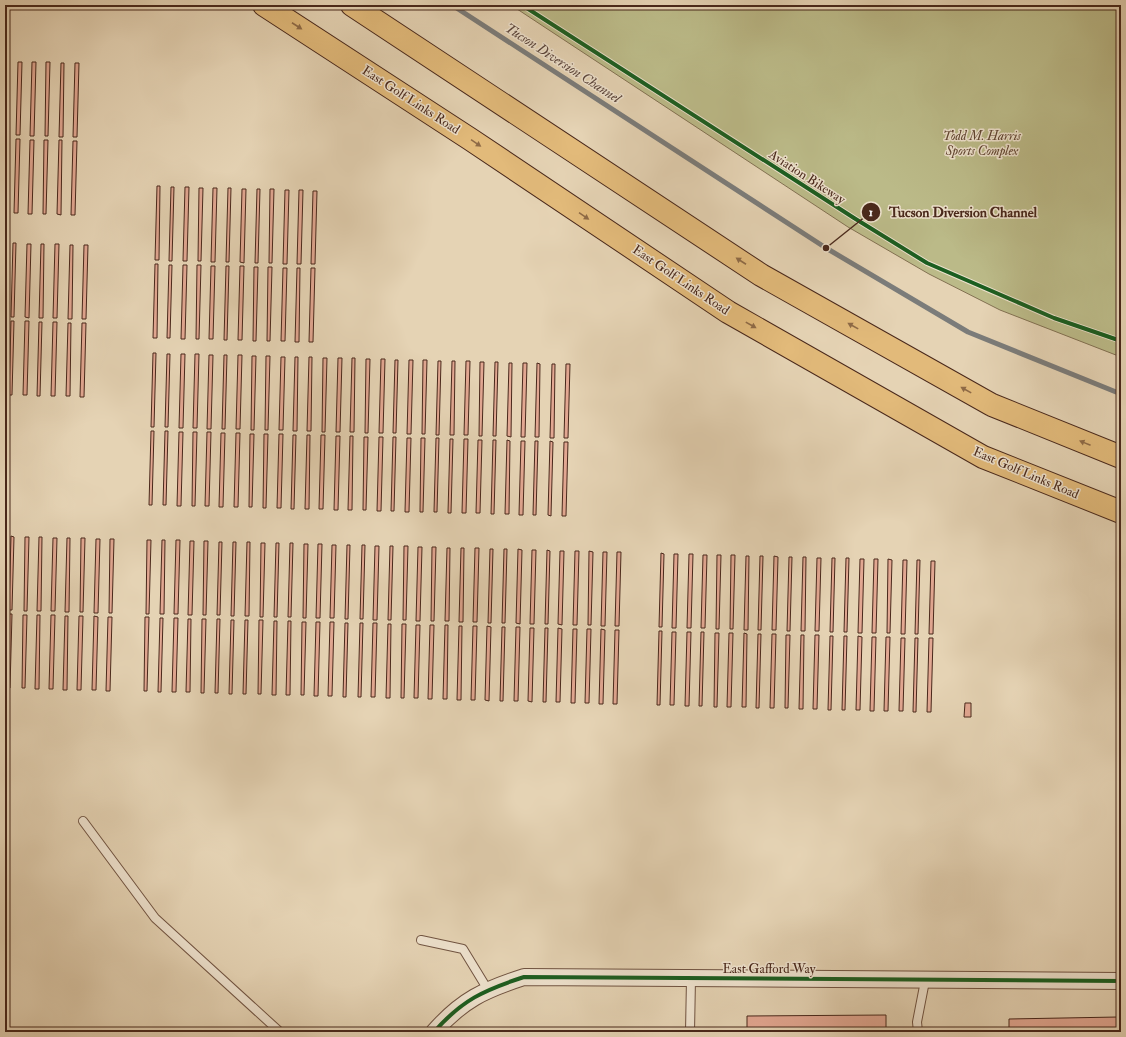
<svg xmlns="http://www.w3.org/2000/svg" width="1126" height="1037" font-family="'IM FELL Double Pica',serif">
<style>
.green{fill:#bbba88;stroke:#827152}
.lines{fill:none;stroke-linecap:round;stroke-linejoin:round}
.stream{stroke:#7b7c7a;stroke-width:5}
.building{fill:#e2a792;stroke:#49281b}
.lane-casing{stroke:#705341;stroke-width:10}
.street-casing{stroke:#705341;stroke-width:18}
.primary-casing{stroke:#49281b;stroke-width:24}
.lane{stroke:#eee2ce;stroke-width:8}
.street{stroke:#eee2ce;stroke-width:16}
.primary{stroke:#e2ba7a;stroke-width:22}
.cycleway-casing{stroke:#eee2ce;stroke-width:6}
.cycleway{stroke:#1b5e20;stroke-width:4}
.oneway{fill:#8e6a46}
.labels{text-anchor:middle;dominant-baseline:central;stroke-width:3;stroke-linejoin:round;paint-order:stroke}
.street-label{font-size:13px;fill:#49281b;stroke:#eee2ce}
.park-label{font-size:13px;font-style:italic;fill:#604531;stroke:#eee2ce}
.water-label{font-size:14px;font-style:italic;fill:#5a443b;stroke:#eee2ce}
.leader{fill:none;stroke:#49281b;stroke-width:1.5}
.callout-dot{fill:#49281b;stroke:#eee2ce;stroke-width:1.5}
.mark-label{font-size:12px;text-anchor:middle;font-weight:bold;fill:#fff}
.callout-label{font-size:14px;text-anchor:middle;font-weight:bold;fill:#49281b;stroke:#eee2ce;stroke-width:3;stroke-linejoin:round;paint-order:stroke}
</style>
<rect width="100%" height="100%" fill="#e5d3b4"/>
<filter id="stains"><feTurbulence type="fractalNoise" baseFrequency=".005" numOctaves="4"/><feColorMatrix values="0 0 0 0 .2 0 0 0 0 .09 0 0 0 0 .02 0 0 0 .5 -.17"/></filter>
<radialGradient id="worn" r=".72"><stop offset=".6" stop-color="#630" stop-opacity="0"/><stop offset="1" stop-color="#630" stop-opacity=".3"/></radialGradient>
<!-- green -->
<polygon class="green" points="511,5 1121,5 1121,357 1000,310 929,274 848,227"/>
<g class="lines">
<!-- stream -->
<polyline class="stream" points="452,5 826,248 968,332 1121,394"/>
</g>
<!-- building -->
<g class="building">
<polygon points="5,61 7,61 5,135"/>
<polygon points="18,62 22,62 20,135 16,135"/>
<polygon points="32,62 36,62 34,136 30,136"/>
<polygon points="46,62 50,62 48,136 45,136"/>
<polygon points="61,63 64,63 63,137 59,137"/>
<polygon points="75,63 79,63 77,137 73,137"/>
<polygon points="16,139 20,139 18,213 14,213"/>
<polygon points="30,140 34,140 32,214 28,214"/>
<polygon points="44,140 48,140 46,214 43,214"/>
<polygon points="59,140 62,140 61,215 57,214"/>
<polygon points="73,141 77,141 75,215 71,215"/>
<polygon points="157,186 160,186 159,260 155,260"/>
<polygon points="171,187 174,187 172,261 169,261"/>
<polygon points="185,187 189,187 187,261 183,261"/>
<polygon points="199,188 203,188 201,261 198,261"/>
<polygon points="213,188 217,188 215,262 211,262"/>
<polygon points="228,188 231,188 229,262 226,262"/>
<polygon points="242,189 246,189 244,263 240,262"/>
<polygon points="257,189 260,189 258,263 255,263"/>
<polygon points="270,189 274,189 272,263 269,263"/>
<polygon points="285,190 289,190 287,264 283,264"/>
<polygon points="299,190 303,190 301,264 297,264"/>
<polygon points="313,191 317,191 315,264 311,264"/>
<polygon points="13,243 16,243 14,317 11,317"/>
<polygon points="27,244 31,244 29,318 25,317"/>
<polygon points="41,244 44,244 43,318 39,318"/>
<polygon points="55,244 59,244 57,318 53,318"/>
<polygon points="70,245 73,245 72,319 68,319"/>
<polygon points="84,245 88,245 86,319 82,319"/>
<polygon points="155,264 158,264 157,338 153,338"/>
<polygon points="169,265 172,265 170,338 167,338"/>
<polygon points="183,265 187,265 185,339 181,339"/>
<polygon points="197,265 201,265 199,339 196,339"/>
<polygon points="211,266 215,266 213,339 209,339"/>
<polygon points="226,266 229,266 227,340 224,340"/>
<polygon points="240,266 244,266 242,340 238,340"/>
<polygon points="254,267 258,267 256,341 253,341"/>
<polygon points="268,267 272,267 270,341 267,341"/>
<polygon points="283,268 287,268 285,341 281,341"/>
<polygon points="297,268 300,268 299,342 295,342"/>
<polygon points="311,268 315,268 313,342 309,342"/>
<polygon points="11,321 14,321 12,395 9,395"/>
<polygon points="25,321 29,321 27,395 23,395"/>
<polygon points="39,322 42,322 40,396 37,396"/>
<polygon points="53,322 57,322 55,396 51,396"/>
<polygon points="68,323 71,323 70,396 66,396"/>
<polygon points="82,323 86,323 84,397 80,397"/>
<polygon points="153,353 156,353 154,427 151,427"/>
<polygon points="167,354 170,354 168,427 165,427"/>
<polygon points="181,354 185,354 183,428 179,428"/>
<polygon points="195,354 199,354 197,428 193,428"/>
<polygon points="209,355 213,355 211,429 207,429"/>
<polygon points="224,355 227,355 225,429 222,429"/>
<polygon points="238,355 242,355 240,429 236,429"/>
<polygon points="252,356 256,356 254,430 251,430"/>
<polygon points="266,356 270,356 268,430 265,430"/>
<polygon points="281,357 285,357 283,430 279,430"/>
<polygon points="295,357 298,357 297,431 293,431"/>
<polygon points="309,357 312,357 311,431 307,431"/>
<polygon points="323,358 327,358 325,432 322,432"/>
<polygon points="338,358 342,358 340,432 336,432"/>
<polygon points="352,358 355,358 354,432 350,432"/>
<polygon points="366,359 370,359 368,433 365,433"/>
<polygon points="381,359 385,359 383,433 379,433"/>
<polygon points="395,360 398,360 396,433 393,433"/>
<polygon points="409,360 413,360 411,434 407,434"/>
<polygon points="423,360 427,360 425,434 422,434"/>
<polygon points="438,361 441,361 439,435 436,435"/>
<polygon points="452,361 455,361 454,435 450,435"/>
<polygon points="466,361 470,361 468,435 464,435"/>
<polygon points="480,362 484,362 482,436 479,436"/>
<polygon points="495,362 498,362 496,436 493,436"/>
<polygon points="509,363 512,363 511,437 507,436"/>
<polygon points="523,363 527,363 525,437 521,437"/>
<polygon points="537,363 540,364 539,437 535,437"/>
<polygon points="552,364 555,364 554,438 550,438"/>
<polygon points="566,364 570,364 568,438 564,438"/>
<polygon points="151,431 154,431 152,505 149,505"/>
<polygon points="165,431 168,431 166,505 163,505"/>
<polygon points="179,432 183,432 181,506 177,506"/>
<polygon points="193,432 197,432 195,506 192,506"/>
<polygon points="207,432 211,432 209,506 205,506"/>
<polygon points="221,433 225,433 223,507 219,507"/>
<polygon points="236,433 240,433 238,507 234,507"/>
<polygon points="250,434 254,434 252,507 249,507"/>
<polygon points="264,434 268,434 266,508 263,508"/>
<polygon points="279,434 283,434 281,508 277,508"/>
<polygon points="293,435 296,435 294,509 291,509"/>
<polygon points="307,435 310,435 309,509 305,509"/>
<polygon points="321,435 325,435 323,509 319,509"/>
<polygon points="336,436 340,436 338,510 334,510"/>
<polygon points="350,436 353,436 352,510 348,510"/>
<polygon points="364,437 368,437 366,510 363,510"/>
<polygon points="379,437 383,437 381,511 377,511"/>
<polygon points="393,437 396,437 394,511 391,511"/>
<polygon points="407,438 411,438 409,512 405,512"/>
<polygon points="421,438 425,438 423,512 420,512"/>
<polygon points="436,438 439,438 437,512 434,512"/>
<polygon points="450,439 453,439 451,513 448,513"/>
<polygon points="464,439 468,439 466,513 462,513"/>
<polygon points="478,440 482,440 480,513 476,513"/>
<polygon points="493,440 496,440 494,514 491,514"/>
<polygon points="507,440 510,441 509,514 505,514"/>
<polygon points="521,441 525,441 523,515 519,515"/>
<polygon points="535,441 538,441 536,515 533,515"/>
<polygon points="550,441 553,442 551,516 548,515"/>
<polygon points="564,442 568,442 566,516 562,516"/>
<polygon points="11,536 14,537 12,610 9,610"/>
<polygon points="25,537 29,537 27,611 24,611"/>
<polygon points="39,537 42,537 41,611 37,611"/>
<polygon points="53,538 57,538 55,611 51,611"/>
<polygon points="67,538 70,538 69,612 65,612"/>
<polygon points="81,538 85,538 83,612 80,612"/>
<polygon points="96,539 100,539 98,613 94,613"/>
<polygon points="110,539 114,539 112,613 109,613"/>
<polygon points="147,540 151,540 149,614 146,614"/>
<polygon points="162,540 165,540 164,614 160,614"/>
<polygon points="176,540 180,540 178,614 174,614"/>
<polygon points="190,541 194,541 192,615 188,615"/>
<polygon points="204,541 208,541 206,615 203,615"/>
<polygon points="219,542 222,542 220,615 217,615"/>
<polygon points="233,542 236,542 234,616 231,616"/>
<polygon points="247,542 250,542 249,616 245,616"/>
<polygon points="261,543 265,543 263,617 260,617"/>
<polygon points="276,543 279,543 277,617 274,617"/>
<polygon points="290,543 293,543 291,617 288,617"/>
<polygon points="304,544 308,544 306,618 303,618"/>
<polygon points="318,544 322,544 320,618 316,618"/>
<polygon points="332,545 336,545 334,618 330,618"/>
<polygon points="347,545 350,545 348,619 345,619"/>
<polygon points="362,545 365,545 363,619 360,619"/>
<polygon points="375,546 379,546 377,620 373,620"/>
<polygon points="390,546 393,546 391,620 388,620"/>
<polygon points="404,546 408,546 406,620 403,620"/>
<polygon points="418,547 422,547 420,621 416,621"/>
<polygon points="432,547 436,547 434,621 431,621"/>
<polygon points="447,548 450,548 449,621 445,621"/>
<polygon points="461,548 464,548 463,622 459,622"/>
<polygon points="475,548 479,548 477,622 473,622"/>
<polygon points="490,549 493,549 491,623 488,623"/>
<polygon points="504,549 507,549 505,623 502,623"/>
<polygon points="518,549 522,550 520,624 516,623"/>
<polygon points="532,550 536,550 534,624 530,624"/>
<polygon points="547,550 550,551 548,624 545,624"/>
<polygon points="560,551 564,551 562,625 558,624"/>
<polygon points="575,551 579,551 577,625 573,625"/>
<polygon points="589,551 593,552 591,625 588,625"/>
<polygon points="603,552 607,552 605,626 601,626"/>
<polygon points="617,552 621,552 619,626 615,626"/>
<polygon points="661,553 664,554 662,627 659,627"/>
<polygon points="674,554 678,554 676,628 672,628"/>
<polygon points="689,554 693,554 691,628 687,628"/>
<polygon points="703,555 707,555 705,628 701,628"/>
<polygon points="717,555 721,555 719,629 716,629"/>
<polygon points="731,555 735,555 733,629 730,629"/>
<polygon points="746,556 749,556 748,630 744,630"/>
<polygon points="760,556 763,556 761,630 758,630"/>
<polygon points="774,556 778,557 776,630 772,630"/>
<polygon points="789,557 792,557 790,631 787,631"/>
<polygon points="803,557 806,557 805,631 801,631"/>
<polygon points="817,558 821,558 819,631 815,631"/>
<polygon points="832,558 835,558 833,632 830,632"/>
<polygon points="846,558 849,558 847,632 844,632"/>
<polygon points="860,559 864,559 862,633 858,633"/>
<polygon points="874,559 878,559 876,633 872,633"/>
<polygon points="888,559 892,560 890,633 887,633"/>
<polygon points="903,560 907,560 905,634 901,634"/>
<polygon points="917,560 920,560 918,634 915,634"/>
<polygon points="931,561 935,561 933,634 929,634"/>
<polygon points="8,614 12,614 10,688 7,688"/>
<polygon points="23,615 27,615 25,688 22,688"/>
<polygon points="37,615 40,615 39,689 35,689"/>
<polygon points="51,615 55,615 53,689 49,689"/>
<polygon points="65,616 68,616 67,690 63,690"/>
<polygon points="79,616 83,616 81,690 77,690"/>
<polygon points="94,616 98,617 96,690 92,690"/>
<polygon points="108,617 112,617 110,691 106,691"/>
<polygon points="145,617 149,617 147,691 144,691"/>
<polygon points="160,618 163,618 161,692 158,692"/>
<polygon points="174,618 178,618 176,692 172,692"/>
<polygon points="188,619 191,619 190,692 186,692"/>
<polygon points="202,619 206,619 204,693 201,693"/>
<polygon points="217,619 220,619 218,693 215,693"/>
<polygon points="231,620 234,620 232,694 229,694"/>
<polygon points="245,620 248,620 246,694 243,694"/>
<polygon points="259,620 263,620 261,694 258,694"/>
<polygon points="274,621 277,621 276,695 272,695"/>
<polygon points="288,621 291,621 290,695 286,695"/>
<polygon points="302,622 306,622 304,695 301,695"/>
<polygon points="316,622 320,622 318,696 314,696"/>
<polygon points="330,622 334,622 332,696 328,696"/>
<polygon points="345,623 348,623 346,697 343,697"/>
<polygon points="360,623 363,623 361,697 358,697"/>
<polygon points="373,623 377,623 375,697 371,697"/>
<polygon points="388,624 391,624 390,698 386,698"/>
<polygon points="402,624 406,624 404,698 401,698"/>
<polygon points="416,625 420,625 418,698 414,698"/>
<polygon points="430,625 434,625 432,699 428,699"/>
<polygon points="445,625 448,625 447,699 443,699"/>
<polygon points="459,626 462,626 461,700 457,700"/>
<polygon points="473,626 477,626 475,700 471,700"/>
<polygon points="487,626 491,627 489,701 485,700"/>
<polygon points="502,627 505,627 503,701 500,701"/>
<polygon points="516,627 520,627 518,701 514,701"/>
<polygon points="530,628 534,628 532,702 528,701"/>
<polygon points="545,628 548,628 546,702 543,702"/>
<polygon points="558,628 562,629 560,702 556,702"/>
<polygon points="573,629 577,629 575,703 571,703"/>
<polygon points="587,629 591,629 589,703 585,703"/>
<polygon points="601,629 605,630 603,704 599,704"/>
<polygon points="615,630 619,630 617,704 613,704"/>
<polygon points="659,631 662,631 660,705 657,705"/>
<polygon points="672,632 676,632 674,705 670,705"/>
<polygon points="687,632 691,632 689,706 685,706"/>
<polygon points="701,632 704,632 702,706 699,706"/>
<polygon points="715,633 719,633 717,707 714,707"/>
<polygon points="729,633 733,633 731,707 727,707"/>
<polygon points="744,633 747,634 746,707 742,707"/>
<polygon points="758,634 761,634 759,708 756,708"/>
<polygon points="772,634 776,634 774,708 770,708"/>
<polygon points="786,635 790,635 788,708 785,708"/>
<polygon points="801,635 804,635 803,709 799,709"/>
<polygon points="815,635 819,635 817,709 813,709"/>
<polygon points="830,636 833,636 831,710 828,710"/>
<polygon points="844,636 847,636 845,710 842,710"/>
<polygon points="858,636 862,637 860,710 856,710"/>
<polygon points="872,637 876,637 874,711 870,711"/>
<polygon points="886,637 890,637 888,711 884,711"/>
<polygon points="901,638 905,638 903,711 899,711"/>
<polygon points="915,638 918,638 916,712 913,712"/>
<polygon points="929,638 933,638 931,712 927,712"/>
<polygon points="965,703 971,703 971,717 964,717"/>
<polygon points="886,1015 886,1032 747,1032 747,1016"/>
<polygon points="1118,1017 1118,1032 1009,1032 1009,1019"/>
</g>
<g class="lines">
<defs>
<g id="lane">
<polyline points="83,821 155,918 280,1032"/>
<polyline points="421,940 463,949 488,990"/>
<polyline points="690,1032 691,979"/>
<polyline points="918,1032 917,1022 925,981"/>
</g>
<path id="street" d="M434,1032C462,1000 484,990 524,977L1121,981"/>
<g id="primary">
<polyline points="264,5 470,139 728,312 983,457 1121,512"/>
<polyline points="352,5 761,275 992,405 1121,457"/>
</g>
</defs>
<!-- lane casing -->
<use href="#lane" class="lane-casing"/>
<!-- street casing -->
<use href="#street" class="street-casing"/>
<!-- primary casing -->
<use href="#primary" class="primary-casing"/>
<!-- lane -->
<use href="#lane" class="lane"/>
<!-- street -->
<use href="#street" class="street"/>
<!-- primary -->
<use href="#primary" class="primary"/>
<defs>
<g id="cycleway">
<polyline points="522,5 854,218 927,263 1054,318 1121,341"/>
<path d="M434,1032C462,1000 484,990 524,977L1121,981"/>
</g>
</defs>
<!-- cycleway casing -->
<use href="#cycleway" class="cycleway-casing"/>
<!-- cycleway -->
<use href="#cycleway" class="cycleway"/>
</g>
<!-- one-way arrows -->
<defs><path id="oneway-solid" d="M-6-.8H1V-3.2L6.5 0L1 3.2V.8H-6Z"/></defs>
<g class="oneway">
<use href="#oneway-solid" transform="translate(297 26) rotate(33)"/>
<use href="#oneway-solid" transform="translate(476 143) rotate(34)"/>
<use href="#oneway-solid" transform="translate(584 216) rotate(34)"/>
<use href="#oneway-solid" transform="translate(741 261) rotate(-147)"/>
<use href="#oneway-solid" transform="translate(751 325) rotate(29)"/>
<use href="#oneway-solid" transform="translate(853 326) rotate(-151)"/>
<use href="#oneway-solid" transform="translate(966 390) rotate(-151)"/>
<use href="#oneway-solid" transform="translate(1085 443) rotate(-158)"/>
</g>
<g class="labels">
<!-- street labels -->
<g class="street-label">
<text transform="translate(411 100) rotate(33)">East Golf Links Road</text>
<text transform="translate(807 177) rotate(33)">Aviation Bikeway</text>
<text transform="translate(681 280) rotate(34)">East Golf Links Road</text>
<text transform="translate(1026 473) rotate(23)">East Golf Links Road</text>
<text x="769" y="969">East Gafford Way</text>
</g>
<!-- park labels -->
<g class="park-label">
<text x="982" y="136">Todd M. Harris<tspan x="982" dy="15">Sports Complex</tspan></text>
</g>
<!-- water labels -->
<g class="water-label">
<text transform="translate(563 63) rotate(33)">Tucson Diversion Channel</text>
</g>
</g>
<!-- callouts -->
<path class="leader" d="M826 248L871 212"/>
<g class="callout-dot">
<circle cx="826" cy="248" r="4"/>
<circle cx="871" cy="212" r="10"/>
</g>
<g class="mark-label">
<text x="871" y="216">1</text>
</g>
<g class="callout-label">
<text x="963" y="217">Tucson Diversion Channel</text>
</g>
<!-- margin -->
<rect width="1126" height="1037" fill="none" stroke="#e5d3b4" stroke-width="20"/>
<rect x="6" y="6" width="1114" height="1025" fill="none" stroke="#49281b" stroke-width="2"/>
<rect x="10" y="10" width="1106" height="1017" fill="none" stroke="#49281b"/>
<rect width="100%" height="100%" filter="url(#stains)"/>
<rect width="100%" height="100%" fill="url(#worn)"/>
</svg>
